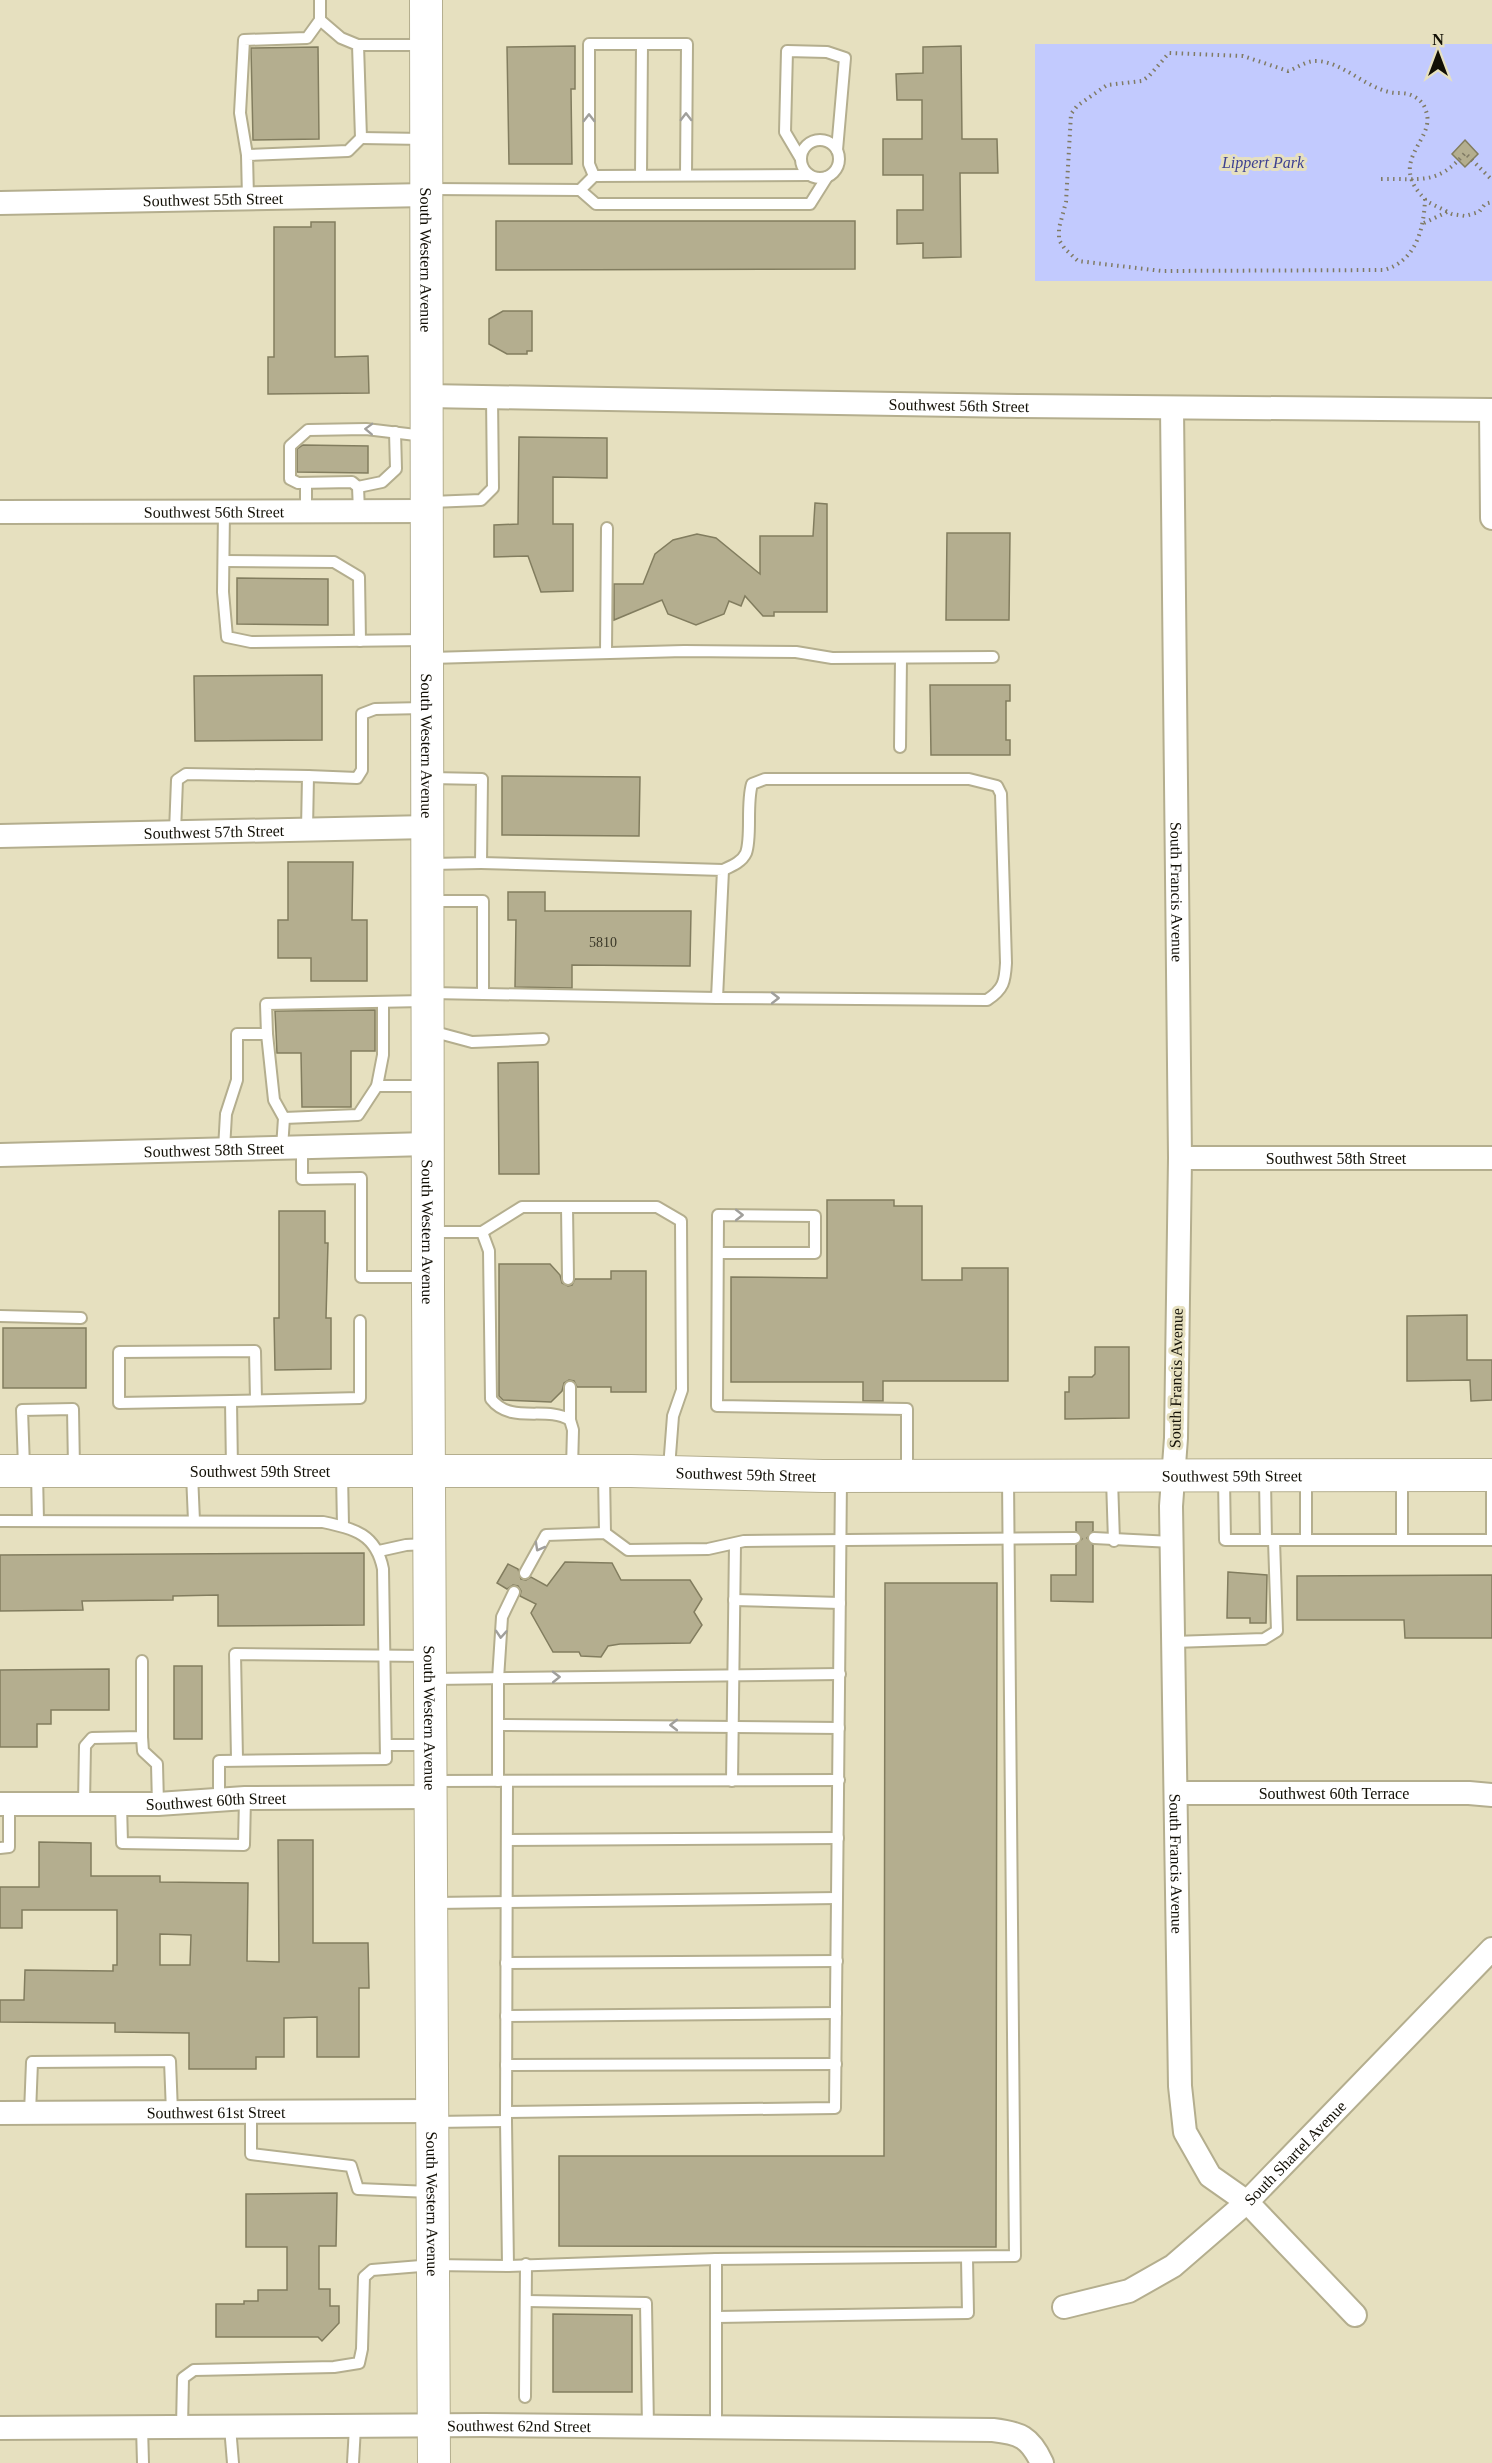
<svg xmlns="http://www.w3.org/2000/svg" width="1492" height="2463" font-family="'Times New Roman',serif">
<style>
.green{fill:#c2cafe}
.building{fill:#b4ae8f;stroke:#827d5f;stroke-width:1.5;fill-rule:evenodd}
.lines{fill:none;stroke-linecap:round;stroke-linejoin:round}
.service-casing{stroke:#b4ae8e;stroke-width:14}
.minor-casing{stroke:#b4ae8e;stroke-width:26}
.secondary-casing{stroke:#b4ae8e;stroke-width:34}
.path{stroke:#807b65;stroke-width:4;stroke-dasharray:1.5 4.5;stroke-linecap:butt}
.service{stroke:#fff;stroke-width:10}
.minor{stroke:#fff;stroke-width:22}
.secondary{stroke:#fff;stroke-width:32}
.oneway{stroke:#a09f9b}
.labels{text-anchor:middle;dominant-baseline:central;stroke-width:6;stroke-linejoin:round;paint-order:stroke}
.number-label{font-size:14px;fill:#3a3728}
.park-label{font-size:16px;font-style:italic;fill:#3d4191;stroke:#e6e0bf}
.street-label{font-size:16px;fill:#120f05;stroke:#e6e0bf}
</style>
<rect width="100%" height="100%" fill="#e6e0bf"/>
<!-- green -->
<rect class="green" x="1035" y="44" width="457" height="237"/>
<!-- building -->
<g class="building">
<polygon points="575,46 575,89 571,89 572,164 509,164 507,47"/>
<polygon points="961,46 962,139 997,139 998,173 960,173 961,257 923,258 923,243 897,244 897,210 923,210 923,175 883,175 883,139 922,139 922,100 897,100 896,74 923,73 923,47"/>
<polygon points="318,47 319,139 253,140 251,48"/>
<polygon points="1465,140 1478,154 1465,167 1452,154"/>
<polygon points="496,221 855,221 855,269 496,270"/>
<polygon points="311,222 335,222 335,357 368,356 369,393 268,394 268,357 274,357 274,227 311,227"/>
<polygon points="503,311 532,311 532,351 527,351 527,354 507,354 489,344 489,319"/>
<polygon points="519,437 607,438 607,478 553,477 553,524 573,524 573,591 541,592 528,556 494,557 494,525 518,524"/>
<polygon points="303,445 368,446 368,473 297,472 297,449"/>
<polygon points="815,503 827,504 827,612 774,612 774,616 763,616 745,596 741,606 729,601 724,614 696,625 668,614 662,600 614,620 614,584 643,584 655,554 673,540 697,534 716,538 760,574 760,536 813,536"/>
<polygon points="947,533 1010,533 1009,620 946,620"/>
<polygon points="237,578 328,579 328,625 237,624"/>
<polygon points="322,675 322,740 195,741 194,676"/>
<polygon points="930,685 1010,685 1010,701 1006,701 1006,740 1010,740 1010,755 931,755"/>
<polygon points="502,776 640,777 639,836 502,835"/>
<polygon points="288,862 353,862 352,920 367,920 367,981 311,981 311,958 278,958 278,920 288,920"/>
<polygon points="508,892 545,892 545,911 691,911 690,966 572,965 572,988 515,987 516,920 508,920"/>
<polygon points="375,1010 375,1051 351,1051 351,1107 302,1107 301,1053 277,1053 275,1011"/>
<polygon points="538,1062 539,1174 499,1174 498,1063"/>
<polygon points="827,1200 894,1200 894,1206 922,1206 922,1280 962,1280 962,1268 1008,1268 1008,1381 883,1381 883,1401 863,1401 863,1382 731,1382 731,1277 827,1278"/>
<polygon points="279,1211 325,1211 325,1243 328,1243 326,1318 331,1318 331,1369 275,1370 274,1318 279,1318"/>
<polygon points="499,1264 550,1264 560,1275 562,1283 568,1286 572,1285 575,1279 611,1279 611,1271 646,1271 646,1392 611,1392 611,1387 577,1387 574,1381 569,1380 564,1383 562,1391 551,1402 503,1400 499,1396"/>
<polygon points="1467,1315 1467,1360 1492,1360 1492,1400 1471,1401 1470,1380 1407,1381 1407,1316"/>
<rect x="3" y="1328" width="83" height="60"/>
<polygon points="1095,1347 1129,1347 1129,1418 1065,1419 1065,1392 1069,1392 1069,1377 1092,1377 1095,1374"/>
<polygon points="1076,1522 1093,1522 1093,1531 1087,1538 1093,1545 1093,1602 1051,1601 1051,1575 1076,1575 1076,1545 1082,1539 1076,1531"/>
<polygon points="364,1553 364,1625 218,1626 218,1595 173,1596 173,1600 82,1601 83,1610 0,1611 0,1555"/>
<polygon points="565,1562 612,1563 621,1580 690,1580 702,1599 694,1612 702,1625 690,1643 620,1644 608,1646 601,1657 581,1656 579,1652 553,1652 531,1613 536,1604 520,1596 521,1591 518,1586 513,1585 507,1589 497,1583 508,1564 518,1569 521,1579 526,1580 531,1577 547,1586"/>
<polygon points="1228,1572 1267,1575 1266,1623 1250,1623 1250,1618 1227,1618"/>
<polygon points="1492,1575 1492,1638 1405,1638 1404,1620 1297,1620 1297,1576"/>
<polygon points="885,1583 997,1583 996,2247 559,2246 559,2156 884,2156"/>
<rect x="174" y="1666" width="28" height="73"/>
<polygon points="109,1669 109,1710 51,1710 51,1724 37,1724 37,1747 0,1747 0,1670"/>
<path d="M278,1840H313V1943H368L369,1988H359V2057H317V2017L284,2018V2057H256V2069H189V2033L115,2032V2023L0,2022V2000H24L25,1970L113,1971V1965H117V1910H22V1928H0V1887H39V1842L91,1843V1876H160V1882L248,1883L247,1961L279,1962ZM160,1934L191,1935L190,1965H160Z"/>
<polygon points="337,2193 336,2246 319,2246 319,2289 330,2289 330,2306 339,2306 339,2323 322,2341 318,2337 216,2337 216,2304 244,2304 244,2301 258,2301 258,2290 287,2290 287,2247 246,2247 246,2194"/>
<polygon points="553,2314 632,2315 632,2392 553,2392"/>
</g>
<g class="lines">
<defs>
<g id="service">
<polyline points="358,45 424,45"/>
<polyline points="361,138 424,139"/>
<circle cx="820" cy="159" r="19"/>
<polyline points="247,155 240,113 244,40 307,38 320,20"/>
<polyline points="801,159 785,132 787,51 827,52 845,58 837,150"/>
<polyline points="641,175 642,44"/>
<polyline points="594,176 589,164 589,44 687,44 686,175"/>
<polyline points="430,189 580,190 594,176 809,175"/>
<polyline points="580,190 596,204 810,204 827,177"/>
<polyline points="248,198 247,155 348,151 361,138 358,45 341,38 320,20 320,0"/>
<polyline points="358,487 382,482 396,469 395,432"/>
<polyline points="431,502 481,500 493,488 492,397"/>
<polyline points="224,511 223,592 227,637 251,642 425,640"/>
<polyline points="306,511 306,483"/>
<polyline points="359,511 358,487 352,482 298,483 290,479 290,446 308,430 366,429 424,436"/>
<polyline points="224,561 334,562 359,577 360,641"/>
<polyline points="606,653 607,528"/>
<polyline points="431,658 684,651 796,652 832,658 993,657"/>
<polyline points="900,747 901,658"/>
<polyline points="308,776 357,778 362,770 362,714 375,709 424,708"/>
<polyline points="175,832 177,780 186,774 308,776 307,830"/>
<polyline points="431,864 481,863 482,779 431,778"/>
<polyline points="431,901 483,901 483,994"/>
<polyline points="431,993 717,998 723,870 481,863"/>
<path d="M717,998L987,1000C1004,989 1005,981 1006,963L1001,794L997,786L969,779H765L752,784C746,804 752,837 746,853C742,862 732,866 723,870"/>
<polyline points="431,1031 472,1042 543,1039"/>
<polyline points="267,1034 274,1100 284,1118 282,1148"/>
<polyline points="377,1086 425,1086"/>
<polyline points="284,1118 358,1115 377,1086 383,1055 383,1002"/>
<polyline points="302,1147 302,1179 361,1178 361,1277 426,1277"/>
<polyline points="224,1149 226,1114 237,1080 237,1034 267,1034 266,1004 425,1001"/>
<polyline points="567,1207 568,1279"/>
<polyline points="431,1232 482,1232 522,1207 657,1207 681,1221 682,1390 673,1416 669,1468"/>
<path d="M482,1232L489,1251L491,1399C511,1425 546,1405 570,1420L573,1430L572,1468"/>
<polyline points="718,1253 815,1253 815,1216 718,1215 717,1406 907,1409 907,1473"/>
<polyline points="0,1316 81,1318"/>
<polyline points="231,1401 360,1398 360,1321"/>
<polyline points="570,1420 570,1387"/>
<polyline points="24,1467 22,1410 73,1409 74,1468"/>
<polyline points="232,1469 231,1401 119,1403 119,1352 255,1351 256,1400"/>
<polyline points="37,1473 38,1521"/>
<polyline points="342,1473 343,1526"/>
<polyline points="192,1474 194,1521"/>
<polyline points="604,1474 605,1533"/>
<polyline points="1112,1479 1114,1541"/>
<polyline points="1224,1479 1225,1540 1492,1540 1492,1479"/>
<polyline points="1265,1479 1266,1540"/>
<polyline points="1306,1479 1306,1540"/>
<polyline points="1402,1479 1402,1540"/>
<path d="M0,1521L323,1522C355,1529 376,1534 383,1569L386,1759L219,1761V1800"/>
<polyline points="1094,1538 1172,1542"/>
<polyline points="379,1551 406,1545 426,1544"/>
<polyline points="525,1573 546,1535 605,1533 628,1550 708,1549 744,1541 1075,1538"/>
<polyline points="734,1600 840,1603"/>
<polyline points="1173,1642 1264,1639 1277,1631 1274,1540"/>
<polyline points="434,1679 840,1674"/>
<polyline points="498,1725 839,1728"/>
<polyline points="142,1737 143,1751 157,1764 158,1804"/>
<polyline points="386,1745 427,1745"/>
<polyline points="237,1759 235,1654 426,1656"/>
<polyline points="434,1781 839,1780"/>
<polyline points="498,1781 498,1679 502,1617 514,1592"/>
<polyline points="507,1781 506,2121 508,2266"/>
<polyline points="732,1781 735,1544"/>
<polyline points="84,1804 85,1746 92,1738 142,1737 142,1661"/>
<polyline points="121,1804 122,1843 244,1845 245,1798"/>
<polyline points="507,1840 838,1838"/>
<polyline points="0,1848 9,1847 9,1804"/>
<polyline points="435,1903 837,1898"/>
<polyline points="506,1963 837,1961"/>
<polyline points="506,2016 836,2013"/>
<polyline points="506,2065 836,2064"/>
<polyline points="251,2112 251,2154 351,2166 358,2189 430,2192"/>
<polyline points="506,2112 835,2108 841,1479"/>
<polyline points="30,2113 32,2062 170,2061 172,2112"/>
<polyline points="434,2122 506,2121"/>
<polyline points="716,2259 716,2428"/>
<polyline points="526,2301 646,2303 648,2428"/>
<polyline points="717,2317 968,2313 967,2258"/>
<polyline points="525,2397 526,2264"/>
<polyline points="142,2427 143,2463"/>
<polyline points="182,2427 183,2378 194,2370 334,2367 359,2363 362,2349 364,2277 372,2270 433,2265 508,2266 716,2259 1015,2256 1008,1479"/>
<polyline points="230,2427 233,2463"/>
<polyline points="353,2463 355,2427"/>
</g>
<g id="minor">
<path id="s1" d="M0,203L427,195"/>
<path id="s2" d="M427,396L1022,406L1492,410"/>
<path id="s3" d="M1172,408L1180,1158L1176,1438L1171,1506L1180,2086L1185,2132L1210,2176L1247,2202L1355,2315"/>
<polyline points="1491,410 1492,518"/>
<path id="s4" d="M0,512L428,511"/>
<path id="s5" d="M0,836L428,827"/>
<path id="s6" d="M0,1155L428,1144"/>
<path id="s7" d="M1180,1158H1492"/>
<path id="s8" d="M1176,1793H1469L1492,1795"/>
<path id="s9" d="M0,1804H158L245,1798L431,1797"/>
<path id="s10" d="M0,2113L433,2111"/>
<path id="s11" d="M1064,2307L1129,2291L1173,2266L1247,2202L1492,1949"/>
<path id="s12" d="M0,2428L484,2425L993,2430C1020,2433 1030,2437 1042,2463"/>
</g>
<g id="secondary">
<path id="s13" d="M426,0L428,1288L434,2463"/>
<path id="s14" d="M0,1471H631L823,1476L1492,1475"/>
</g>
</defs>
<!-- service casing -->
<use href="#service" class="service-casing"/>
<!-- minor casing -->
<use href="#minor" class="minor-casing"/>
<!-- secondary casing -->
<use href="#secondary" class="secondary-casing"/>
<!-- path -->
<g class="path">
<path d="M1381,179C1420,178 1437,186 1465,153L1492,180"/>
<path d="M1425,199C1424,229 1416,261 1384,270L1162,271L1078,261L1065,249L1059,240V228L1066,202L1071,114L1077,106L1107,85L1142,81L1149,76L1169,53L1243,56L1288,71C1298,68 1306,60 1318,61C1343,63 1364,86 1389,92C1396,94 1404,92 1411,95C1418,98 1424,103 1426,111C1437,141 1383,161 1428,202L1452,214L1465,216L1479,212L1485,204L1492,202"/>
<polyline points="1424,223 1447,212"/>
</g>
<!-- service -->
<use href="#service" class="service"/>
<!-- minor -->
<use href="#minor" class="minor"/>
<!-- secondary -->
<use href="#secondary" class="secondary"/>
</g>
<!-- one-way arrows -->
<defs><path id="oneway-chevron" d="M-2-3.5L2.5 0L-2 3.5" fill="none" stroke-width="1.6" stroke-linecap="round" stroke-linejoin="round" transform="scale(1.5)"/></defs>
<g class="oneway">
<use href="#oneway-chevron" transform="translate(686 117) rotate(-90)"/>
<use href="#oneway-chevron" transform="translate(589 118) rotate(-90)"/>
<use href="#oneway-chevron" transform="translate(369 429) rotate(-178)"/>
<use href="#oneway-chevron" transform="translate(775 998)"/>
<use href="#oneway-chevron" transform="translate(739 1215)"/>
<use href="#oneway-chevron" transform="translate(539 1547) rotate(119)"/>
<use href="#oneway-chevron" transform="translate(501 1634) rotate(94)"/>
<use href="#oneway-chevron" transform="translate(556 1677) rotate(-1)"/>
<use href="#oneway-chevron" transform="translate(674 1725) rotate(-180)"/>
</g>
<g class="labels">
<!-- number labels -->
<g class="number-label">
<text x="603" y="942">5810</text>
</g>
<!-- park labels -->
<g class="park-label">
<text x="1263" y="162">Lippert Park</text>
</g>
<!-- street labels -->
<g class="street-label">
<text stroke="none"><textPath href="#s1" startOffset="213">Southwest 55th Street</textPath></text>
<text stroke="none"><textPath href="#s13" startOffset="260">South Western Avenue</textPath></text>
<text stroke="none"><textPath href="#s2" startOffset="532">Southwest 56th Street</textPath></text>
<text stroke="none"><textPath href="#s4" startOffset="214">Southwest 56th Street</textPath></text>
<text stroke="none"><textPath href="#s13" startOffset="746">South Western Avenue</textPath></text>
<text stroke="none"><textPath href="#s5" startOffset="214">Southwest 57th Street</textPath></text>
<text stroke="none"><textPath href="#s3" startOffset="484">South Francis Avenue</textPath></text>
<text stroke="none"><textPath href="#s6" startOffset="214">Southwest 58th Street</textPath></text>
<text stroke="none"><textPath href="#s7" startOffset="156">Southwest 58th Street</textPath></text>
<text stroke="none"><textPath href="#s13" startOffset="1232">South Western Avenue</textPath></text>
<text transform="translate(1176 1378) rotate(-89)">South Francis Avenue</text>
<text stroke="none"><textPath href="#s14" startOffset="260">Southwest 59th Street</textPath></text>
<text stroke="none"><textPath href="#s14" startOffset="746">Southwest 59th Street</textPath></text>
<text stroke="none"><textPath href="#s14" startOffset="1232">Southwest 59th Street</textPath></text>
<text stroke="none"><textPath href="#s13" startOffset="1718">South Western Avenue</textPath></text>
<text stroke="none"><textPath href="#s8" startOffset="158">Southwest 60th Terrace</textPath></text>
<text stroke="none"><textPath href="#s9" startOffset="216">Southwest 60th Street</textPath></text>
<text stroke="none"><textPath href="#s3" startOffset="1456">South Francis Avenue</textPath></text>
<text stroke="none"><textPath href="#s10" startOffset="216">Southwest 61st Street</textPath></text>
<text stroke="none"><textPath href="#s11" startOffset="284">South Shartel Avenue</textPath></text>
<text stroke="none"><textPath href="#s13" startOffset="2204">South Western Avenue</textPath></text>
<text stroke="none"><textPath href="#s12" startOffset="519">Southwest 62nd Street</textPath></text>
</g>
</g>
<!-- north arrow -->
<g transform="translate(1438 54)" stroke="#e6e0bf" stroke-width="4.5" paint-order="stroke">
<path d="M0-4.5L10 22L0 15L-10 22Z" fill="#120f05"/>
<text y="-9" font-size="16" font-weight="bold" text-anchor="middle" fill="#120f05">N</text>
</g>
</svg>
